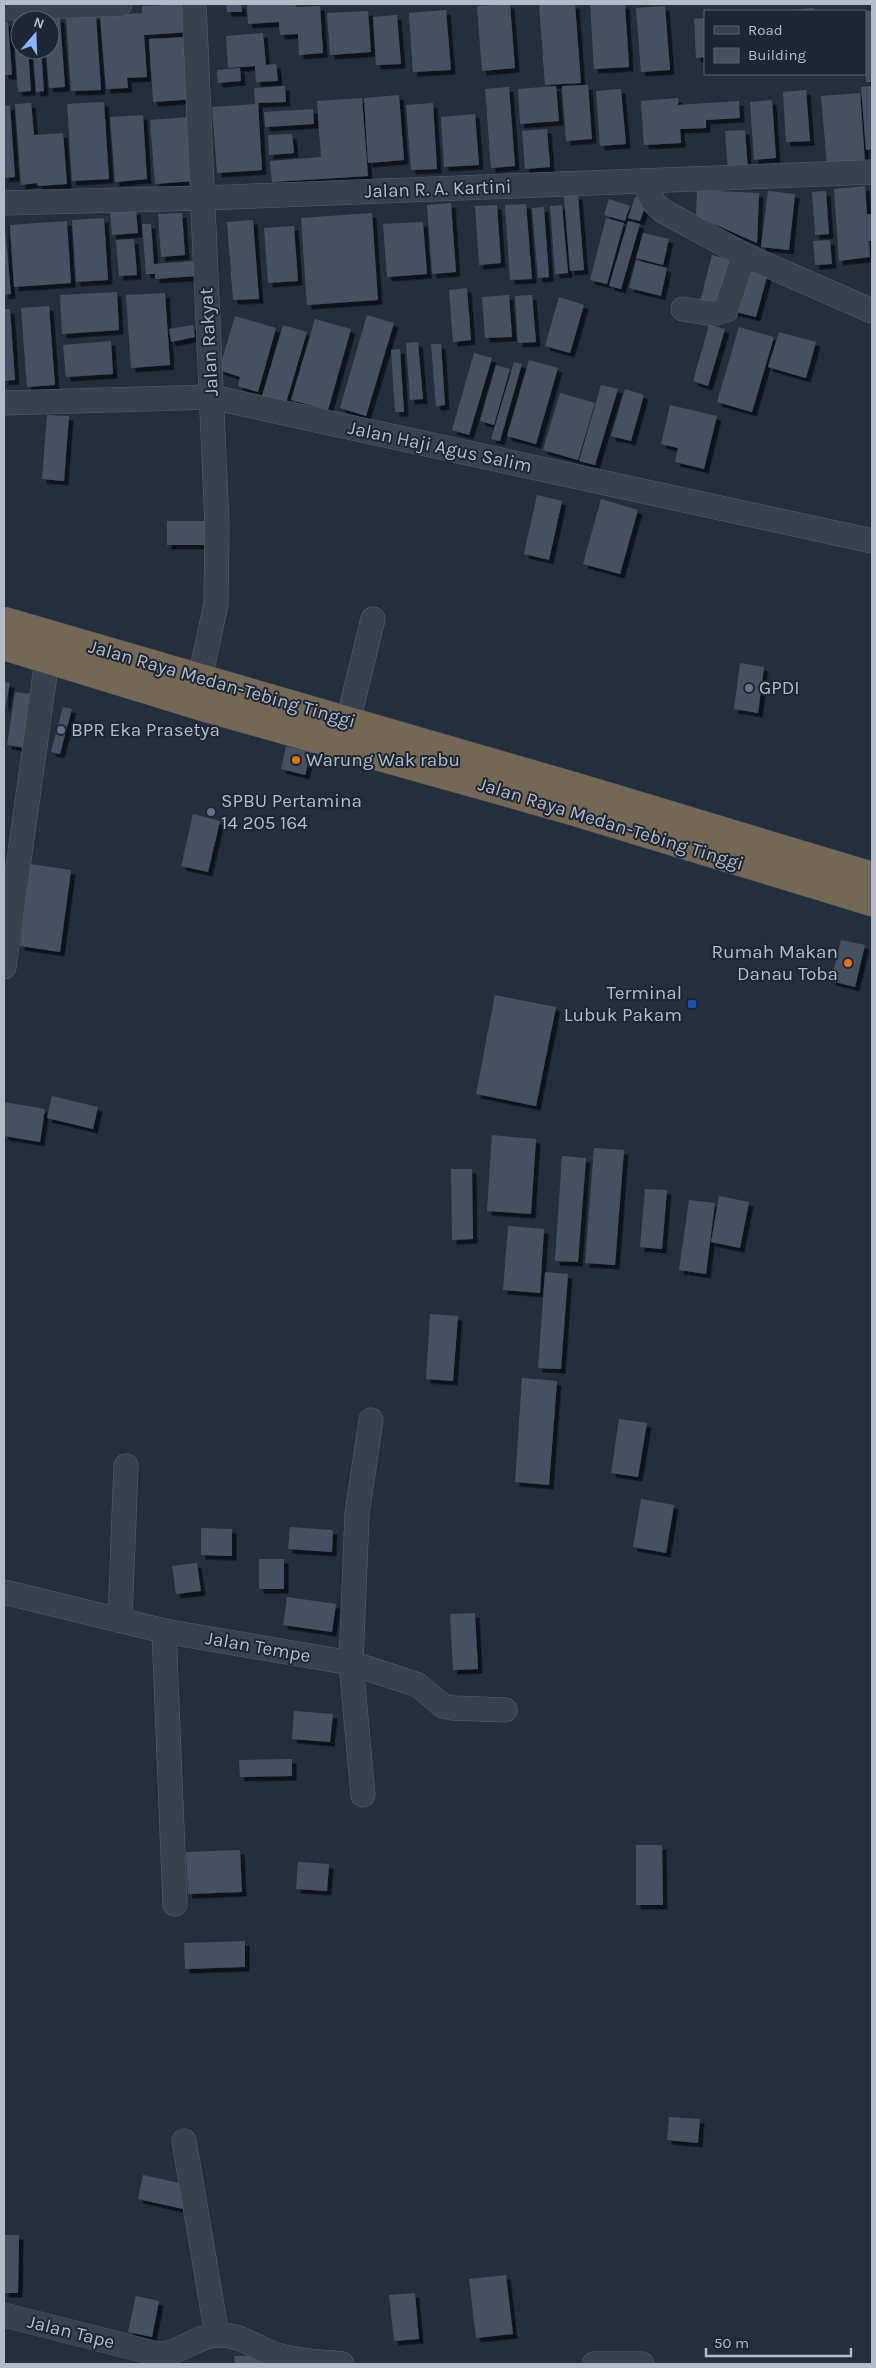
<svg xmlns="http://www.w3.org/2000/svg" width="876" height="2368" font-family="Karla,sans-serif">
<style>
.building{fill:#455162;filter:url(#shadow)}
.lines{fill:none;stroke-linecap:round;stroke-linejoin:round}
.minor-casing{stroke:#565f6c;stroke-width:25}
.highway-casing{stroke:#434c59;stroke-width:29}
.minor{stroke:#38414e;stroke-width:24}
.highway{stroke:#746855;stroke-width:28}
.worship-dot{fill:#6b7280;stroke:#1d2633;stroke-width:2}
.service-dot{fill:#5c6f8a;stroke:#1d2633;stroke-width:2}
.food-dot{fill:#e8710a;stroke:#1d2633;stroke-width:2}
.transit-dot{fill:#1a4fb4;stroke:#1d2633;stroke-width:2}
.labels{text-anchor:middle;dominant-baseline:central;stroke-width:4;stroke-linejoin:round;paint-order:stroke}
.street-label{font-size:19px;fill:#b4bcc9;stroke:#1d2633}
.poi-label{font-size:19px;fill:#b4bcc9;stroke:#1d2633;text-anchor:start}
</style>
<defs>
<filter id="shadow"><feDropShadow dx="4.5" dy="4.5" stdDeviation="0" flood-color="#0009"/></filter>
</defs>
<rect width="100%" height="100%" fill="#242f3e"/>
<!-- building -->
<g class="building">
<polygon points="189,4 191,32 144,35 147,77 127,78 128,88 106,89 100,16 142,13 142,6"/>
<polygon points="226,4 241,4 242,12 227,12"/>
<polygon points="247,4 295,4 296,7 320,6 323,53 299,55 298,34 280,35 279,22 248,24"/>
<polygon points="510,4 515,68 482,71 477,6"/>
<polygon points="539,4 575,4 581,83 545,85"/>
<polygon points="590,4 625,4 629,67 594,69"/>
<polygon points="665,6 670,70 641,72 636,8"/>
<polygon points="814,8 814,11 788,11 788,10"/>
<polygon points="446,10 451,70 413,72 409,13"/>
<polygon points="872,10 872,82 866,82 865,11"/>
<polygon points="368,11 371,52 330,55 327,13"/>
<polygon points="96,15 101,90 71,91 66,17"/>
<polygon points="397,15 401,64 376,65 373,17"/>
<polygon points="60,18 65,87 49,88 46,50 50,50 50,19"/>
<polygon points="705,18 705,57 696,58 694,19"/>
<polygon points="13,20 20,20 20,50 28,50 31,91 18,92"/>
<polygon points="4,22 8,22 12,75 4,75"/>
<polygon points="263,33 266,65 276,64 278,81 256,82 255,66 228,68 226,36"/>
<polygon points="189,37 196,99 153,102 149,39"/>
<polygon points="33,50 41,50 44,91 36,92"/>
<polygon points="240,68 241,81 218,83 217,70"/>
<polygon points="588,85 592,139 566,141 562,86"/>
<polygon points="285,86 286,102 258,103 262,170 217,173 212,107 255,104 254,88"/>
<polygon points="556,86 559,121 520,124 518,89"/>
<polygon points="872,86 872,149 866,150 861,87"/>
<polygon points="509,87 515,166 491,168 485,89"/>
<polygon points="621,89 626,144 600,146 596,91"/>
<polygon points="806,90 810,141 786,142 783,92"/>
<polygon points="860,93 865,162 827,165 821,96"/>
<polygon points="399,95 404,160 368,163 364,98"/>
<polygon points="362,98 368,176 272,182 270,161 321,157 317,101"/>
<polygon points="678,98 678,105 739,101 740,118 706,120 706,128 680,129 681,143 644,145 641,101"/>
<polygon points="772,100 776,158 754,160 750,102"/>
<polygon points="104,102 109,179 72,181 67,104"/>
<polygon points="31,103 34,135 63,133 67,184 38,186 37,183 21,185 15,104"/>
<polygon points="433,103 437,169 411,170 406,105"/>
<polygon points="10,105 15,177 4,178 4,106"/>
<polygon points="313,109 314,124 265,127 264,112"/>
<polygon points="475,114 479,165 444,167 441,117"/>
<polygon points="143,115 147,179 115,182 110,117"/>
<polygon points="190,117 194,181 155,184 150,120"/>
<polygon points="547,129 550,167 525,169 522,131"/>
<polygon points="745,130 748,170 728,172 725,131"/>
<polygon points="292,134 294,153 269,155 268,135"/>
<polygon points="865,186 867,214 872,214 872,241 869,241 870,257 839,261 834,189"/>
<polygon points="697,190 759,193 757,243 696,216"/>
<polygon points="768,191 795,194 789,250 761,247"/>
<polygon points="826,191 829,234 815,235 812,192"/>
<polygon points="578,195 584,270 570,271 564,196"/>
<polygon points="635,197 647,200 640,221 628,218"/>
<polygon points="609,199 630,206 625,221 604,215"/>
<polygon points="451,203 456,272 432,274 427,205"/>
<polygon points="526,204 532,279 510,280 505,205"/>
<polygon points="497,205 501,263 479,265 475,206"/>
<polygon points="562,205 568,273 555,274 550,206"/>
<polygon points="544,207 549,277 538,278 532,208"/>
<polygon points="136,210 138,233 112,235 110,211"/>
<polygon points="182,213 185,255 161,257 158,214"/>
<polygon points="372,213 378,300 307,305 301,218"/>
<polygon points="4,217 11,294 4,295"/>
<polygon points="104,218 108,280 76,282 72,220"/>
<polygon points="606,218 624,223 607,284 590,280"/>
<polygon points="253,220 259,299 233,300 227,222"/>
<polygon points="67,221 71,283 14,287 10,225"/>
<polygon points="628,221 640,224 621,289 609,286"/>
<polygon points="423,222 427,274 387,277 383,224"/>
<polygon points="142,224 151,224 154,264 195,261 196,276 155,279 155,274 146,274"/>
<polygon points="294,226 298,281 268,283 264,228"/>
<polygon points="643,233 669,239 663,265 636,258"/>
<polygon points="134,239 137,275 119,276 116,240"/>
<polygon points="830,240 832,264 815,265 813,241"/>
<polygon points="712,255 737,262 724,308 700,301"/>
<polygon points="636,260 667,268 661,296 629,288"/>
<polygon points="745,267 768,273 756,317 732,311"/>
<polygon points="467,288 471,340 453,342 449,290"/>
<polygon points="117,292 119,330 62,334 60,295"/>
<polygon points="165,293 170,365 131,368 126,295"/>
<polygon points="509,295 512,337 485,338 482,297"/>
<polygon points="532,295 536,342 518,343 515,296"/>
<polygon points="559,297 584,305 570,353 545,346"/>
<polygon points="49,306 55,385 27,387 21,308"/>
<polygon points="4,309 10,309 15,380 4,381"/>
<polygon points="367,315 394,323 366,416 340,408"/>
<polygon points="235,316 276,328 258,392 238,386 240,377 219,370"/>
<polygon points="315,319 351,329 328,410 291,400"/>
<polygon points="193,325 195,337 171,342 169,329"/>
<polygon points="283,325 307,332 286,403 262,396"/>
<polygon points="709,325 725,329 708,386 693,381"/>
<polygon points="739,327 774,337 752,412 717,402"/>
<polygon points="779,332 816,342 806,378 768,367"/>
<polygon points="111,341 113,374 66,377 63,345"/>
<polygon points="418,342 423,399 410,400 406,343"/>
<polygon points="431,344 441,344 445,405 436,406"/>
<polygon points="400,349 404,412 395,412 391,350"/>
<polygon points="474,353 492,358 469,435 452,430"/>
<polygon points="529,360 558,368 536,444 507,436"/>
<polygon points="514,362 522,364 500,441 491,439"/>
<polygon points="496,365 510,369 494,425 480,421"/>
<polygon points="601,385 618,389 595,465 579,461"/>
<polygon points="625,389 644,395 631,441 611,436"/>
<polygon points="560,393 595,403 578,460 543,450"/>
<polygon points="670,405 717,416 704,469 675,462 678,448 661,444"/>
<polygon points="47,415 69,416 64,481 42,479"/>
<polygon points="537,495 562,501 549,560 524,554"/>
<polygon points="601,499 638,510 620,574 583,564"/>
<rect x="167" y="521" width="38" height="24"/>
<polygon points="740,663 764,667 758,713 734,709"/>
<polygon points="4,682 10,683 5,708 4,708"/>
<polygon points="15,692 39,695 31,749 7,745"/>
<polygon points="63,707 72,709 60,754 51,752"/>
<polygon points="286,746 311,752 305,775 281,769"/>
<polygon points="193,814 220,821 208,872 181,866"/>
<polygon points="30,864 71,870 60,952 20,946"/>
<polygon points="841,940 865,945 855,987 831,981"/>
<polygon points="495,995 556,1007 536,1106 476,1094"/>
<polygon points="52,1096 98,1107 93,1129 47,1118"/>
<polygon points="4,1102 45,1109 40,1142 4,1136"/>
<polygon points="492,1135 536,1139 531,1214 487,1211"/>
<polygon points="594,1148 624,1150 615,1265 585,1263"/>
<polygon points="562,1156 586,1158 578,1262 555,1261"/>
<polygon points="451,1169 472,1169 473,1239 452,1240"/>
<polygon points="645,1189 667,1190 662,1249 640,1247"/>
<polygon points="719,1196 749,1202 740,1248 711,1242"/>
<polygon points="689,1200 715,1203 706,1274 679,1270"/>
<polygon points="508,1226 544,1229 540,1293 503,1290"/>
<polygon points="545,1272 568,1274 561,1369 538,1368"/>
<polygon points="430,1314 458,1316 453,1381 426,1379"/>
<polygon points="522,1378 557,1381 549,1485 515,1482"/>
<polygon points="619,1419 647,1423 638,1477 611,1473"/>
<polygon points="641,1499 674,1505 666,1553 633,1547"/>
<polygon points="290,1527 333,1530 332,1552 288,1549"/>
<polygon points="201,1528 232,1529 232,1556 201,1555"/>
<rect x="259" y="1559" width="25" height="30"/>
<polygon points="197,1563 201,1591 176,1594 172,1566"/>
<polygon points="287,1597 336,1604 332,1632 283,1625"/>
<polygon points="475,1613 478,1669 453,1670 450,1614"/>
<polygon points="294,1711 333,1714 330,1742 292,1739"/>
<polygon points="292,1759 292,1776 240,1777 239,1760"/>
<polygon points="636,1845 662,1845 663,1905 636,1905"/>
<polygon points="240,1850 242,1892 188,1894 186,1852"/>
<polygon points="298,1862 329,1864 327,1891 296,1889"/>
<polygon points="245,1941 245,1967 185,1969 184,1943"/>
<polygon points="669,2117 700,2119 698,2143 667,2140"/>
<polygon points="143,2175 188,2185 183,2209 138,2199"/>
<polygon points="4,2235 19,2235 18,2293 4,2293"/>
<polygon points="506,2275 513,2334 476,2338 469,2279"/>
<polygon points="415,2293 419,2339 394,2341 389,2295"/>
<polygon points="136,2296 159,2301 152,2337 128,2332"/>
<polygon points="264,2355 264,2364 235,2364 234,2356"/>
</g>
<g class="lines">
<defs>
<g id="minor">
<polyline points="194,4 217,524 216,604 200,678"/>
<polyline points="4,8 120,4"/>
<polyline points="643,181 654,203 663,211 744,255 872,311"/>
<polyline points="4,203 202,198 872,172"/>
<polyline points="683,309 714,314 726,310 744,255"/>
<polyline points="4,403 211,397 872,541"/>
<polyline points="348,721 373,619"/>
<polyline points="4,967 47,660"/>
<polyline points="4,1592 164,1631 351,1663 418,1685 443,1706 453,1708 505,1710"/>
<polyline points="120,1620 126,1466"/>
<polyline points="164,1631 175,1904"/>
<polyline points="363,1795 351,1663 357,1514 371,1420"/>
<polyline points="184,2141 217,2335"/>
<path d="M4,2315L158,2354C180,2355 196,2335 219,2335C244,2335 258,2350 281,2356C300,2361 322,2362 342,2364"/>
<polyline points="594,2364 642,2364"/>
</g>
<g id="highway">
<polyline points="4,621 580,788 872,876"/>
<polyline points="4,646 206,708 572,811 872,902"/>
</g>
</defs>
<!-- minor casing -->
<use href="#minor" class="minor-casing"/>
<!-- highway casing -->
<use href="#highway" class="highway-casing"/>
<!-- minor -->
<use href="#minor" class="minor"/>
<!-- highway -->
<use href="#highway" class="highway"/>
</g>
<!-- markers -->
<circle class="worship-dot" cx="749" cy="688" r="5"/>
<g class="service-dot">
<circle cx="61" cy="730" r="5"/>
<circle cx="211" cy="812" r="5"/>
</g>
<g class="food-dot">
<circle cx="296" cy="760" r="5"/>
<circle cx="848" cy="963" r="5"/>
</g>
<rect class="transit-dot" x="687" y="999" width="10" height="10" rx="2.5"/>
<g class="labels">
<!-- street labels -->
<g class="street-label">
<text transform="translate(438 189) rotate(-2)">Jalan R. A. Kartini</text>
<text transform="translate(209 342) rotate(-93)">Jalan Rakyat</text>
<text transform="translate(440 447) rotate(12)">Jalan Haji Agus Salim</text>
<text transform="translate(222 684) rotate(16)">Jalan Raya Medan-Tebing Tinggi</text>
<text transform="translate(611 824) rotate(17)">Jalan Raya Medan-Tebing Tinggi</text>
<text transform="translate(258 1647) rotate(10)">Jalan Tempe</text>
<text transform="translate(71 2332) rotate(14)">Jalan Tape</text>
</g>
<!-- poi labels -->
<g class="poi-label">
<text x="759" y="688">GPDI</text>
<text x="71" y="730">BPR Eka Prasetya</text>
<text x="306" y="760">Warung Wak rabu</text>
<text x="221" y="801">SPBU Pertamina<tspan x="221" dy="22">14 205 164</tspan></text>
<text x="838" y="952" text-anchor="end">Rumah Makan<tspan x="838" dy="22">Danau Toba</tspan></text>
<text x="682" y="993" text-anchor="end">Terminal<tspan x="682" dy="22">Lubuk Pakam</tspan></text>
</g>
</g>
<!-- border -->
<rect width="876" height="2368" fill="none" stroke="#b4bcc9" stroke-width="10"/>
<!-- legend -->
<rect x="704" y="10" width="162" height="65" fill="#1d2633" stroke="#59626f"/>
<rect x="714" y="26" width="25" height="8" fill="#38414e" stroke="#59626f"/>
<text x="748" y="35" font-size="15" fill="#b4bcc9">Road</text>
<rect x="714" y="48" width="25" height="15" fill="#455162" stroke="#59626f"/>
<text x="748" y="60" font-size="15" fill="#b4bcc9">Building</text>
<!-- north arrow -->
<g transform="translate(35 35) rotate(19)"><circle r="24" fill="#1d2633" stroke="#59626f"/>
<path d="M0-4L9 19L0 12L-9 19Z" fill="#8ab4f8"/>
<text y="-8" font-size="14" font-weight="bold" text-anchor="middle" fill="#b4bcc9">N</text>
</g>
<!-- scale -->
<path d="M706 2348v8h145v-8" fill="none" stroke="#b4bcc9" stroke-width="2.5"/>
<text x="714" y="2348" font-size="15" fill="#b4bcc9" stroke="#1d2633" stroke-width="4" paint-order="stroke">50 m</text>
</svg>
